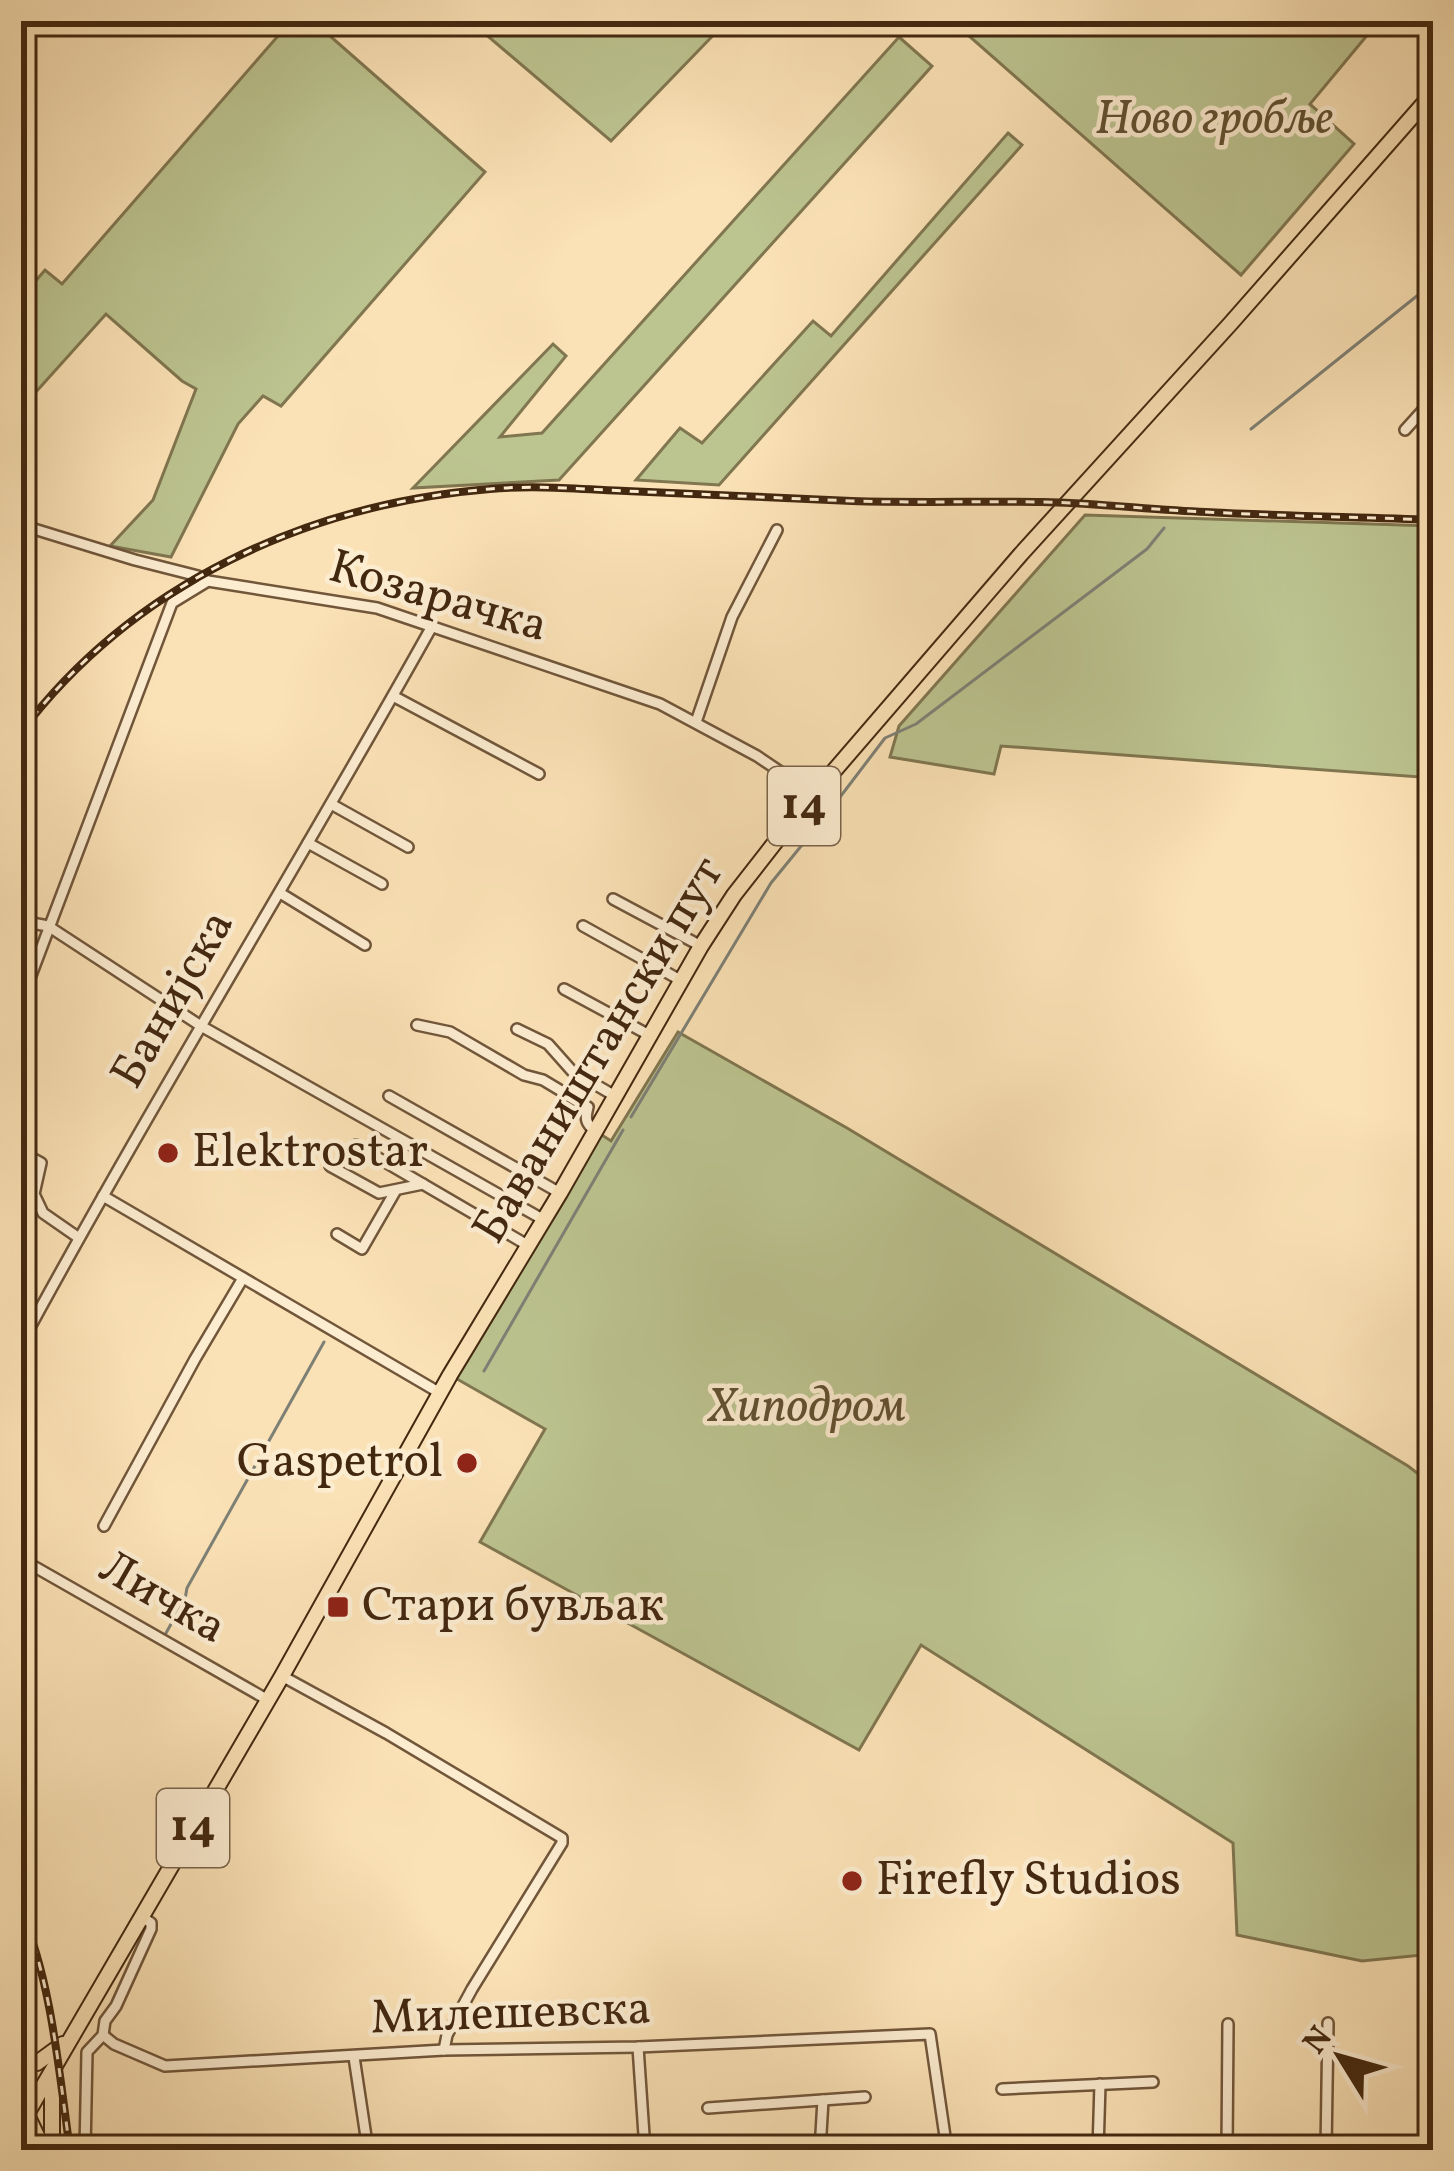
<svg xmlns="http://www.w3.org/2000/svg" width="1454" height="2171" font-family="Vollkorn,serif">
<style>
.green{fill:#bcc490;stroke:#807650;stroke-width:3}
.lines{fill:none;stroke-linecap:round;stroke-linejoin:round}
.stream{stroke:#7e8076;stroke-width:3}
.minor-casing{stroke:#71563a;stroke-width:14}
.primary-casing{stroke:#432810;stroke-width:18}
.minor{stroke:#fcecd0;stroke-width:9}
.primary{stroke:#fbe2b6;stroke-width:14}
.rail-casing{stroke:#432810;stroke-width:8}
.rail{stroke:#fcecd0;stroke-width:3;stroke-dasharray:9;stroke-linecap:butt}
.poi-dot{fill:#8f2418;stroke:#fcecd0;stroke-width:4.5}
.labels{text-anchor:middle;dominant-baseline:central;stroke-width:9;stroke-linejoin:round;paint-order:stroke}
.shield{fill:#fcecd0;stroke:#7a634a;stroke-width:3}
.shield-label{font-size:45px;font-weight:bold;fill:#432810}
.park-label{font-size:48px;font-style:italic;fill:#614f30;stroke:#fcecd0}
.street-label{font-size:48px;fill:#432810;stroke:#fcecd0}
.poi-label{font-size:48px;fill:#432810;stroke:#fcecd0;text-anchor:start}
</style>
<rect width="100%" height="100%" fill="#fbe2b6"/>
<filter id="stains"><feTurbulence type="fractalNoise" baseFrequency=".00167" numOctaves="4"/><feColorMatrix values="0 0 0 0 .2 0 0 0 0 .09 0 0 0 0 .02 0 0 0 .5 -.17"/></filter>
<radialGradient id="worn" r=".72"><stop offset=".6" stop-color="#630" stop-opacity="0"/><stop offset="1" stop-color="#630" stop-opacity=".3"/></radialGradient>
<!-- green -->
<g class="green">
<polygon points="291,21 313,21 485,172 281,406 263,396 238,424 171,557 110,546 153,500 196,389 182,381 106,314 35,393 21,382 21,298 45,270 62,284"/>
<polygon points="470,21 727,21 611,141"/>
<polygon points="952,21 1379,21 1310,104 1354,144 1241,275"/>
<polygon points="899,37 932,66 559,480 413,488 553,344 566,356 500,437 542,433"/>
<polygon points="1008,133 1022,145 719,485 636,480 680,428 702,443 813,321 831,336"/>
<polygon points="1085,515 1433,526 1433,778 1001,746 994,774 890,757 899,726"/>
<polygon points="678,1032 847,1128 1408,1466 1433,1485 1433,1954 1362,1961 1237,1935 1233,1843 921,1645 859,1750 480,1542 545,1429 450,1375 596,1131 611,1141"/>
</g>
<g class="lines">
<!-- stream -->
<g class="stream">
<polyline points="1251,429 1433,283"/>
<polyline points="834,805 885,738 916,724 1147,549 1164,528"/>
<polyline points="631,1117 771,883 824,818"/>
<polyline points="484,1371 623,1130"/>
<polyline points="166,1633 185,1599 187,1588 324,1342"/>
</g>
<defs>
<g id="minor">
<polyline points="1405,430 1433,399"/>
<polyline points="21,525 135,560 198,576 208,581 377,608 660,704 757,756 788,777 809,800"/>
<polyline points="393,696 539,774"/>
<polyline points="696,722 732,617 777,530"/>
<polyline points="331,804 408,847"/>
<polyline points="308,843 382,884"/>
<polyline points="280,893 365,945"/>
<polyline points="613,899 701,946"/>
<polyline points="21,921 48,926 201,1026 544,1220"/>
<polyline points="583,926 682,981"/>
<polyline points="564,989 651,1036"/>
<polyline points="21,1002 172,603 208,581"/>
<path d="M417,1025L450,1032L524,1075L543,1080L588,1107C585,1118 585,1124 596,1131"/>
<polyline points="517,1029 548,1044 572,1071 615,1096"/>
<polyline points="389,1096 560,1193"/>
<polyline points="356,1145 529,1246"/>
<polyline points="21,1152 41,1163 34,1194 43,1213 79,1238"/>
<polyline points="330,1166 379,1193 423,1184"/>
<polyline points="103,1196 440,1393"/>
<polyline points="337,1234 362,1249 396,1190"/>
<path d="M21,1344C152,1102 297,868 431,628"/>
<polyline points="104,1526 195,1359 243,1278"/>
<polyline points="21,1559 268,1700"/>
<polyline points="282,1676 386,1733 562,1838 562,1843 472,1989 447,2035 444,2050"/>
<polyline points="103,2035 114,2044 165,2066 444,2050 638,2047 930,2034 947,2150"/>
<polyline points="638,2047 645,2150"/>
<polyline points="354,2057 368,2150"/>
<polyline points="1002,2089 1153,2082"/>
<polyline points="708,2108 865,2097"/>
<polyline points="85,2150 87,2052 103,2035 105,2021 116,2006 151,1929 151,1923 141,1916"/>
<polyline points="820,2150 823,2100"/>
<polyline points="1098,2150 1100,2084"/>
<polyline points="1227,2150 1228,2024"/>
<polyline points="1326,2150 1328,2023"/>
<polyline points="1424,2150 1428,2016 1433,2012"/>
</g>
<g id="primary">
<polyline points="21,2066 37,2063 63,2044"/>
<polyline points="52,2077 52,2150"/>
<polyline points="21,2103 44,2150"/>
<polyline points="21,2124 282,1676 450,1375 560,1193 701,946 734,895 802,808 1021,554 1231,323 1433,93"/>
<polyline points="21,2135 27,2150"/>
</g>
</defs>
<!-- minor casing -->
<use href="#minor" class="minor-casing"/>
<!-- primary casing -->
<use href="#primary" class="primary-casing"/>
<!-- minor -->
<use href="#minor" class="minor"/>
<!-- primary -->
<use href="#primary" class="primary"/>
<defs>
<g id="rail">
<path d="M21,732C133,584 307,504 490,489C535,485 581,489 626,491C701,494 777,498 852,501C916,503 980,501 1043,502C1098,503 1152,510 1206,512C1282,516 1357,517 1433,520"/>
<path d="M21,1911C52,1982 59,2074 70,2150"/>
</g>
</defs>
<!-- rail casing -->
<use href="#rail" class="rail-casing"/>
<!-- rail -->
<use href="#rail" class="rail"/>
</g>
<!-- markers -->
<g class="poi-dot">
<circle cx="168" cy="1153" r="12"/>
<circle cx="467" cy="1463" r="12"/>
<rect x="326" y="1595" width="24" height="24" rx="6"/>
<circle cx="852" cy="1881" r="12"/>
</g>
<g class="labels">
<!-- shield labels -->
<g class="shield">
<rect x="768" y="767" width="72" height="78" rx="9"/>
<rect x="157" y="1789" width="72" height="78" rx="9"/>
</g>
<g class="shield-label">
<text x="804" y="806">14</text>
<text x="193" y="1828">14</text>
</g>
<!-- park labels -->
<g class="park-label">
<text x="1214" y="120">Ново гробље</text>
<text x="807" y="1408">Хиподром</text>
</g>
<!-- street labels -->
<g class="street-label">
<text transform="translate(438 598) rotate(16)">Козарачка</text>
<text transform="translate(174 1000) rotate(-60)">Банијска</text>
<text transform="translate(600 1051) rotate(-59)">Баваништански пут</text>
<text transform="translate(162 1599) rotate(30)">Личка</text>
<text transform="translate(511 2015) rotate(-2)">Милешевска</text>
</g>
<!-- poi labels -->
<g class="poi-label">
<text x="192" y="1153">Elektrostar</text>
<text x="443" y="1463" text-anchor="end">Gaspetrol</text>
<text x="362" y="1607">Стари бувљак</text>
<text x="876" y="1881">Firefly Studios</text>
</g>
</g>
<!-- margin -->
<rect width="1454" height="2171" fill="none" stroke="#fbe2b6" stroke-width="72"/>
<rect x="24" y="24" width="1406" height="2123" fill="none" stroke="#432810" stroke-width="6"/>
<rect x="36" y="36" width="1382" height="2099" fill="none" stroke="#432810" stroke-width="3"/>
<!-- north arrow -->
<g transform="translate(1340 2057) rotate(307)" stroke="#fcecd0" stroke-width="9" paint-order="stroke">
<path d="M0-9L21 45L0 30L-21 45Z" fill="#432810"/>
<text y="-18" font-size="33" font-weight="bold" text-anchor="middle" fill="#432810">N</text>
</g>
<rect width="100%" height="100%" filter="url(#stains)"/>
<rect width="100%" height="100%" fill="url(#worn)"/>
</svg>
